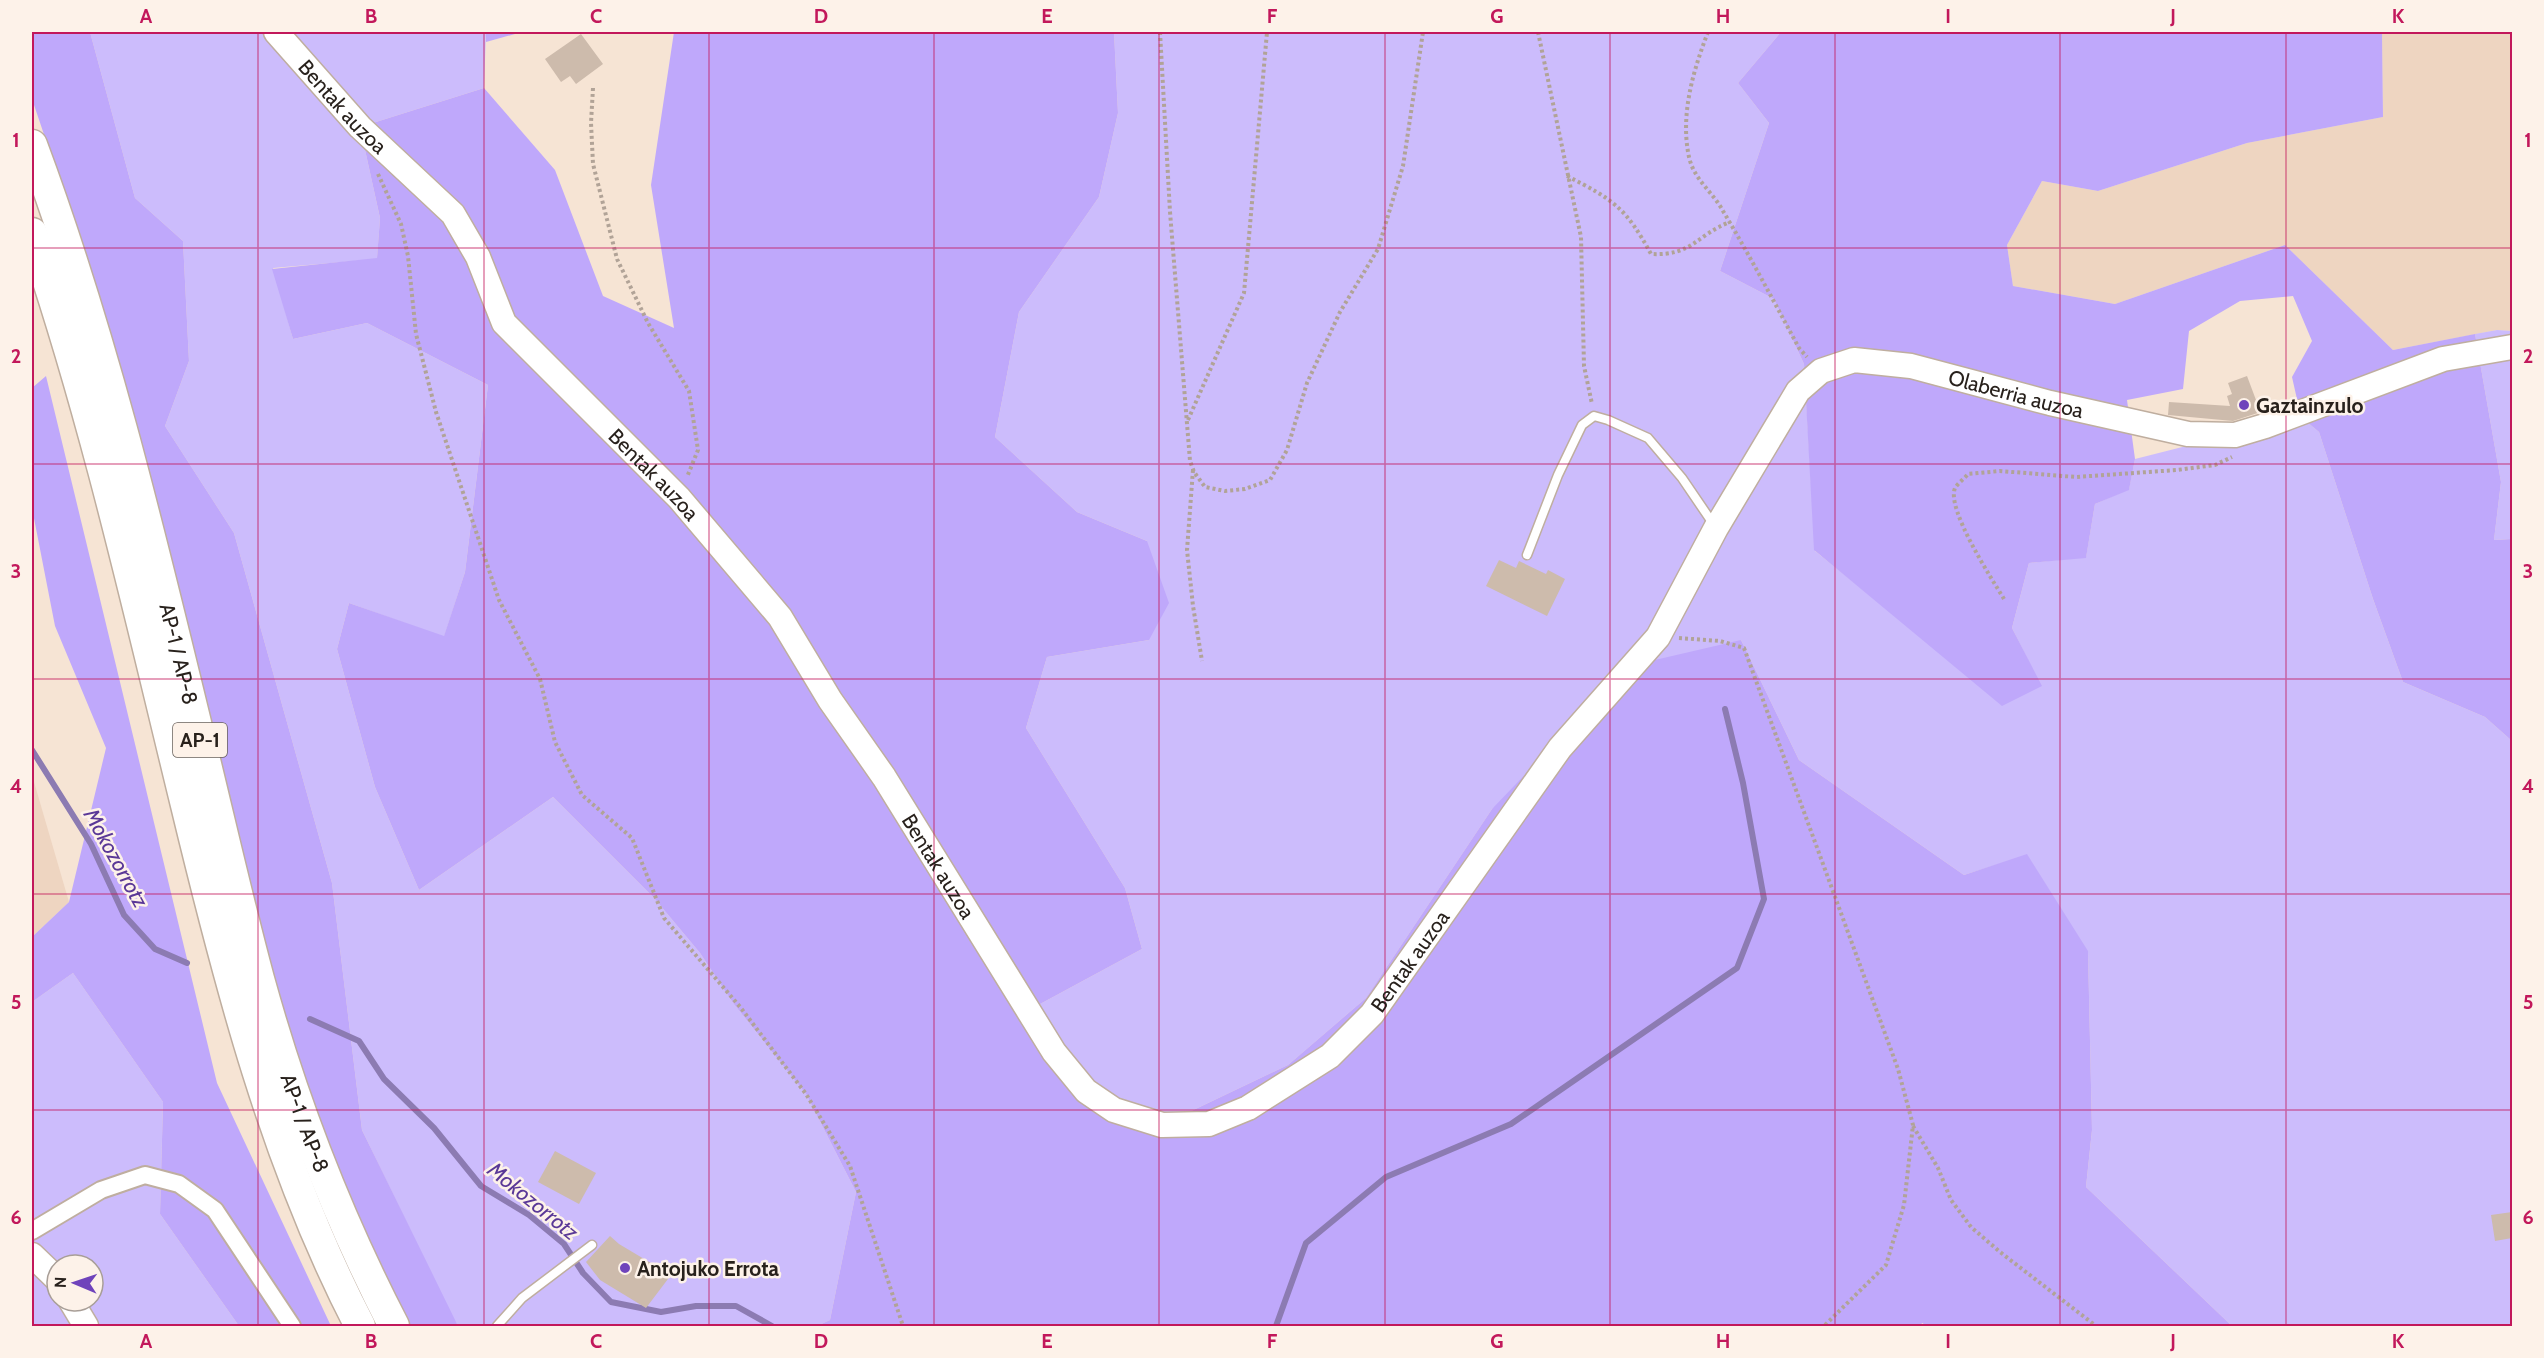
<svg xmlns="http://www.w3.org/2000/svg" width="2544" height="1358" font-family="Cabin,sans-serif">
<style>
.built{fill:#eed5c1}
.green{fill:#ccbcfc;fill-rule:evenodd}
.forest{fill:#bfa8fb}
.lines{fill:none;stroke-linecap:round;stroke-linejoin:round}
.stream{stroke:#8c7bb2;stroke-width:6}
.building{fill:#cdbbac}
.lane-casing{stroke:#bfae9f;stroke-width:11}
.street-casing{stroke:#bfae9f;stroke-width:20}
.secondary-casing{stroke:#bfae9f;stroke-width:27}
.highway-casing{stroke:#bfae9f;stroke-width:33}
.path{stroke:#b1a397;stroke-width:4;stroke-dasharray:3 3;stroke-linecap:butt}
.lane{stroke:#fff;stroke-width:8}
.street{stroke:#fff;stroke-width:16}
.secondary{stroke:#fff;stroke-width:24}
.highway{stroke:#fff;stroke-width:30}
.grid{fill:none;stroke:#c2185b;stroke-width:1.5;stroke-opacity:0.55}
.poi-dot{fill:#6f43bb;stroke:#fdf2e9;stroke-width:2}
.labels{text-anchor:middle;dominant-baseline:central;stroke-width:5;stroke-linejoin:round;paint-order:stroke}
.shield{fill:#fdf2e9;stroke:#68605a;stroke-width:1.5}
.shield-label{font-size:20px;font-weight:bold;fill:#28211c}
.street-label{font-size:21px;fill:#28211c;stroke:#fdf2e9}
.poi-label{font-size:21px;font-weight:bold;fill:#28211c;stroke:#fdf2e9;text-anchor:start}
.water-label{font-size:22px;font-style:italic;fill:#5a3897;stroke:#fdf2e9}
.neatline{fill:none;stroke:#c2185b;stroke-width:2}
.grid-label{font-size:20px;text-anchor:middle;font-weight:bold;fill:#c2185b}
</style>
<rect width="100%" height="100%" fill="#f6e4d4"/>
<!-- built -->
<g class="built">
<polygon points="2382,32 2512,32 2512,331 2497,330 2393,350 2285,245 2115,304 2013,286 2007,245 2042,181 2098,191 2247,143 2383,117"/>
<polygon points="32,775 69,902 32,937"/>
</g>
<!-- green -->
<g class="green">
<polygon points="90,32 486,32 484,88 360,127 380,218 377,259 273,268 293,339 367,323 488,385 465,572 444,637 349,603 337,649 375,787 419,890 553,797 654,898 700,953 733,1003 806,1094 856,1192 830,1320 817,1326 458,1326 452,1316 362,1130 332,883 234,533 165,426 189,361 183,241 135,198"/>
<polygon points="1114,32 1781,32 1738,83 1769,123 1720,271 1774,299 1804,364 1815,551 1878,602 2041,686 2012,628 2029,563 2086,557 2095,504 2129,489 2135,459 2301,417 2319,432 2373,599 2403,682 2485,717 2512,741 2512,1326 2232,1326 2086,1187 2092,1130 2088,952 2027,855 1964,875 1799,760 1741,640 1492,809 1366,998 1288,1065 1162,1125 1086,1091 1029,1010 1142,949 1125,888 1026,728 1047,657 1149,640 1147,541 1077,512 995,437 1019,312 1099,197 1118,113"/>
<polygon points="2497,330 2512,331 2512,539 2494,540 2501,482 2475,334"/>
<path d="M73,973L163,1102L160,1214L239,1326H32V1002ZM57,1265H93V1301H57Z"/>
</g>
<!-- forest -->
<g class="forest">
<polygon points="32,32 90,32 135,198 183,241 189,361 165,426 234,533 332,883 362,1130 458,1326 408,1326 307,1108 252,909 105,315 32,99"/>
<polygon points="486,32 522,32 486,42"/>
<polygon points="674,32 1114,32 1118,113 1099,197 1019,312 995,437 1077,512 1147,541 1169,603 1149,640 1047,657 1026,728 1125,888 1142,949 1029,1010 1086,1091 1162,1125 1288,1065 1366,998 1492,809 1629,666 1741,640 1799,760 1964,875 2027,854 2088,951 2092,1130 2086,1187 2232,1326 1924,1326 1923,1323 1917,1326 817,1326 830,1320 856,1192 806,1094 733,1003 700,953 654,898 553,797 419,890 375,787 337,649 349,603 444,636 465,572 488,385 367,323 293,339 272,269 377,258 380,218 360,127 484,88 555,170 603,296 674,328 651,185"/>
<polygon points="1781,32 2382,32 2383,117 2247,143 2098,191 2042,181 2007,245 2013,286 2115,304 2285,245 2393,350 2475,334 2501,482 2494,540 2512,539 2512,741 2485,717 2403,682 2373,599 2319,432 2301,417 2292,377 2312,341 2293,296 2240,301 2189,331 2183,389 2127,400 2135,459 2129,490 2095,504 2086,558 2029,563 2012,628 2042,686 2002,706 1814,550 1804,364 1774,299 1720,271 1769,123 1738,83"/>
<polygon points="46,376 217,1083 331,1326 239,1326 160,1214 163,1102 73,973 32,1002 32,937 69,902 106,748 55,626 32,508 32,388"/>
</g>
<g class="lines">
<!-- stream -->
<g class="stream">
<polyline points="32,750 91,844 124,915 155,949 187,963"/>
<polyline points="310,1019 359,1041 384,1079 434,1128 481,1186 529,1215 564,1244 583,1273 611,1302 661,1312 696,1306 736,1306 772,1326"/>
<polyline points="1276,1326 1306,1243 1386,1177 1511,1124 1737,968 1764,899 1743,783 1725,709"/>
</g>
</g>
<!-- building -->
<g class="building">
<polygon points="581,34 603,64 576,84 570,76 561,82 545,59"/>
<polygon points="2247,376 2259,408 2270,409 2233,421 2168,415 2169,402 2230,406 2227,396 2232,394 2228,383"/>
<polygon points="1499,560 1516,568 1519,561 1546,574 1548,570 1565,579 1547,616 1486,586"/>
<polygon points="555,1151 596,1173 579,1204 538,1182"/>
<polygon points="2512,1212 2512,1238 2495,1241 2491,1215"/>
<polygon points="610,1236 619,1244 671,1275 646,1308 600,1280 586,1262"/>
</g>
<g class="lines">
<defs>
<g id="lane">
<polyline points="1527,555 1558,475 1582,425 1594,416 1608,420 1648,438 1682,478 1714,525"/>
<polyline points="497,1326 522,1298 592,1245"/>
</g>
<polyline id="street" points="32,1231 101,1190 145,1175 179,1184 215,1210 292,1326"/>
<g id="secondary">
<path id="s1" d="M276,32L360,127L453,214L478,257L504,323L679,498L780,617L830,700L884,777L1054,1052L1086,1091L1114,1110L1162,1125L1209,1124L1248,1108L1330,1056L1372,1014L1560,748L1658,637L1716,528L1798,391L1821,371L1854,360L1911,366L2050,403L2188,434L2235,435L2265,426L2443,359L2512,347"/>
<polyline points="32,1255 57,1279"/>
<polyline points="71,1301 86,1326"/>
</g>
<g id="highway">
<path id="s2" d="M32,145C106,344 154,550 204,756C222,830 239,905 259,979C292,1099 337,1216 394,1326"/>
<path d="M32,233C96,420 139,613 186,805C229,983 275,1162 360,1326"/>
</g>
</defs>
<!-- lane casing -->
<use href="#lane" class="lane-casing"/>
<!-- street casing -->
<use href="#street" class="street-casing"/>
<!-- secondary casing -->
<use href="#secondary" class="secondary-casing"/>
<!-- highway casing -->
<use href="#highway" class="highway-casing"/>
<!-- path -->
<g class="path">
<polyline points="1160,32 1170,212 1190,461 1194,472 1205,487 1225,491 1245,489 1270,480 1287,450 1307,383 1340,312 1378,249 1403,166 1423,32"/>
<polyline points="1538,32 1581,237 1584,366 1592,404"/>
<path d="M1708,32C1693,71 1680,115 1689,157C1694,180 1713,192 1723,211C1750,256 1774,302 1799,348L1807,357"/>
<polyline points="593,88 591,123 593,164 617,259 648,323 689,391 698,450 687,477"/>
<polyline points="378,174 401,224 408,256 416,334 436,412 499,600 540,679 555,742 582,795 632,838 664,918 741,1008 806,1094 850,1166 903,1326"/>
<path d="M1567,176C1614,200 1626,208 1651,254C1693,256 1696,235 1730,222"/>
<polyline points="1188,420 1244,293 1267,32"/>
<polyline points="1193,470 1187,550 1193,606 1202,661"/>
<path d="M2004,599C1992,579 1946,509 1955,488C1958,483 1965,478 1968,474L2000,471L2076,477L2177,470L2215,465L2232,457"/>
<polyline points="1679,638 1720,641 1744,648 1898,1069 1913,1125 1904,1205 1886,1265 1824,1326"/>
<polyline points="1913,1126 1938,1168 1951,1200 1971,1227 2000,1252 2096,1326"/>
</g>
<!-- lane -->
<use href="#lane" class="lane"/>
<!-- street -->
<use href="#street" class="street"/>
<!-- secondary -->
<use href="#secondary" class="secondary"/>
<!-- highway -->
<use href="#highway" class="highway"/>
</g>
<!-- grid -->
<path class="grid" d="M258,32V1326M484,32V1326M709,32V1326M934,32V1326M1159,32V1326M1385,32V1326M1610,32V1326M1835,32V1326M2060,32V1326M2286,32V1326M32,248H2512M32,464H2512M32,679H2512M32,894H2512M32,1110H2512"/>
<!-- markers -->
<g class="poi-dot">
<circle cx="2244" cy="405" r="6"/>
<circle cx="625" cy="1268" r="6"/>
</g>
<g class="labels">
<!-- shield labels -->
<rect class="shield" x="173" y="723" width="54" height="34" rx="4.5"/>
<g class="shield-label">
<text x="200" y="740">AP-1</text>
</g>
<!-- street labels -->
<g class="street-label">
<text stroke="none"><textPath href="#s1" startOffset="100">Bentak auzoa</textPath></text>
<text stroke="none"><textPath href="#s1" startOffset="2661">Olaberria auzoa</textPath></text>
<text stroke="none"><textPath href="#s1" startOffset="588">Bentak auzoa</textPath></text>
<text stroke="none"><textPath href="#s2" startOffset="530">AP-1 / AP-8</textPath></text>
<text stroke="none"><textPath href="#s1" startOffset="1074">Bentak auzoa</textPath></text>
<text stroke="none"><textPath href="#s1" startOffset="1738">Bentak auzoa</textPath></text>
<text stroke="none"><textPath href="#s2" startOffset="1016">AP-1 / AP-8</textPath></text>
</g>
<!-- poi labels -->
<g class="poi-label">
<text x="2256" y="405">Gaztainzulo</text>
<text x="637" y="1268">Antojuko Errota</text>
</g>
<!-- water labels -->
<g class="water-label">
<text transform="translate(116 858) rotate(61)">Mokozorrotz</text>
<text transform="translate(533 1201) rotate(39)">Mokozorrotz</text>
</g>
</g>
<!-- border -->
<rect width="2544" height="1358" fill="none" stroke="#fdf2e9" stroke-width="66"/>
<!-- north arrow -->
<g transform="translate(75 1283) rotate(272)"><circle r="28" fill="#fdf2e9" stroke="#a89e97" stroke-width="1.5"/>
<path d="M0-4.5L10 22L0 15L-10 22Z" fill="#6f43bb"/>
<text y="-9" font-size="16" font-weight="bold" text-anchor="middle" fill="#28211c">N</text>
</g>
<rect x="33" y="33" width="2478" height="1292" class="neatline"/>
<g class="grid-label">
<text x="146" y="23">A</text>
<text x="371" y="23">B</text>
<text x="596" y="23">C</text>
<text x="821" y="23">D</text>
<text x="1047" y="23">E</text>
<text x="1272" y="23">F</text>
<text x="1497" y="23">G</text>
<text x="1723" y="23">H</text>
<text x="1948" y="23">I</text>
<text x="2173" y="23">J</text>
<text x="2398" y="23">K</text>
<text x="16" y="147">1</text>
<text x="2528" y="147">1</text>
<text x="16" y="363">2</text>
<text x="2528" y="363">2</text>
<text x="16" y="578">3</text>
<text x="2528" y="578">3</text>
<text x="16" y="793">4</text>
<text x="2528" y="793">4</text>
<text x="16" y="1009">5</text>
<text x="2528" y="1009">5</text>
<text x="16" y="1224">6</text>
<text x="2528" y="1224">6</text>
<text x="146" y="1348">A</text>
<text x="371" y="1348">B</text>
<text x="596" y="1348">C</text>
<text x="821" y="1348">D</text>
<text x="1047" y="1348">E</text>
<text x="1272" y="1348">F</text>
<text x="1497" y="1348">G</text>
<text x="1723" y="1348">H</text>
<text x="1948" y="1348">I</text>
<text x="2173" y="1348">J</text>
<text x="2398" y="1348">K</text>
</g>
</svg>
